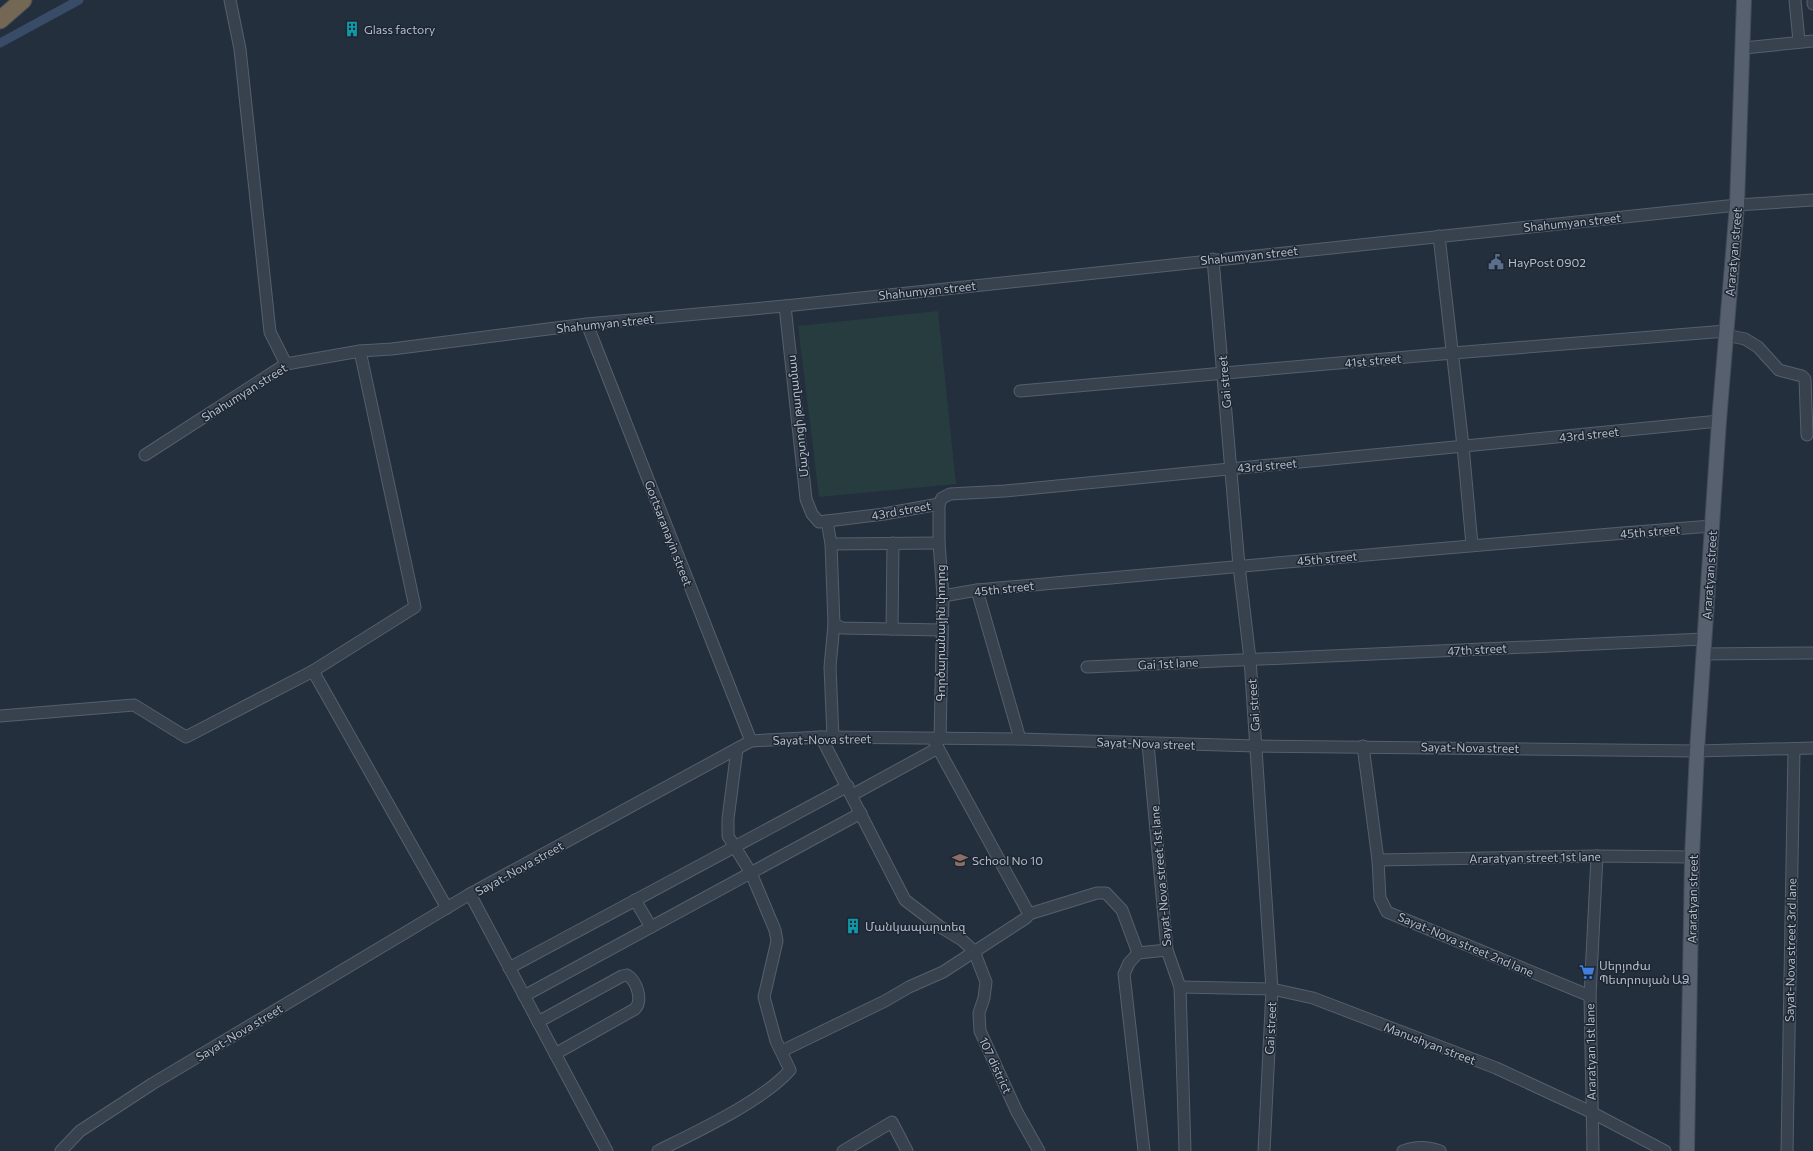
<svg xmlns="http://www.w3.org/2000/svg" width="1813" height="1151" font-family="Commissioner,'Noto Sans Armenian',sans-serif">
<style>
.green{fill:#263c3f}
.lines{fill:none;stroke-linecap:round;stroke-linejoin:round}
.canal{stroke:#394c67;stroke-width:9}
.minor-casing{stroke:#565f6c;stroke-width:13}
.major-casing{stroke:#414a57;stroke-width:16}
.highway-casing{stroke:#434c59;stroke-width:19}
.minor{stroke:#38414e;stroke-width:11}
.major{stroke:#56606e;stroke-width:14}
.highway{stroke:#746855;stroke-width:17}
.labels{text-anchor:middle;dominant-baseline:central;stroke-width:3;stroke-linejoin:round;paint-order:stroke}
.poi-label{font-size:12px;fill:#b4bcc9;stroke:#1d2633;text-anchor:start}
.street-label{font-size:12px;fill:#b4bcc9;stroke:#1d2633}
</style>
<rect width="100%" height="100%" fill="#242f3e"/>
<!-- green -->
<polygon class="green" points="938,311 956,484 819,497 798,326"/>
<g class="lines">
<!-- canal -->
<polyline class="canal" points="0,43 79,0"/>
<defs>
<g id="minor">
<polyline points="230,0 240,49 270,332 286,364"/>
<polyline points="1795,0 1799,41"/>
<polyline points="1813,0 1813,4"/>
<polyline points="1744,48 1813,41"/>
<polyline points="1439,236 1463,446 1472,545"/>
<polyline points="1213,259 1239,566 1250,659 1272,989 1264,1151"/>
<polyline points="785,306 806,499 812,514 819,522 884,514 939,504 942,498 950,494 1005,491 1719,421"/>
<polyline points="587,324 751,741"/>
<polyline points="1726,335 1745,339 1758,347 1779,370 1802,376 1805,379 1807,435"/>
<polyline points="1020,391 1453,353 1726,331"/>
<polyline points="145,455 286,364 360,351 392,349 587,324 785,306 1737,205 1813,200"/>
<polyline points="939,504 939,543 943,596 940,739"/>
<polyline points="827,521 831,544 834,624 842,628 941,630"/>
<polyline points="831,544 939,543"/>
<polyline points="977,590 1020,739"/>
<path d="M943,596L977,590C1222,568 1467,545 1712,526"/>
<polyline points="892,629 893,543"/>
<polyline points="1703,654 1813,653"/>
<polyline points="1087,667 1704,639"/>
<polyline points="313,671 447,908"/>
<polyline points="0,716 134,705 186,737 313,671 415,607 360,351"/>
<polyline points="821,737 905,900 939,926 962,940 974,951 986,982 984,998 979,1013 980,1031 1017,1112 1039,1151"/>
<polyline points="833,737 830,667 834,624"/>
<polyline points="1148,744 1167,950 1180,987 1185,1151"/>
<polyline points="1363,746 1378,860 1380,898 1387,912 1590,996"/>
<polyline points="852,795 938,748"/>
<polyline points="1378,860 1597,856 1692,857"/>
<polyline points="470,894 607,1151"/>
<polyline points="635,900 651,927"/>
<polyline points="1029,914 1097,893 1106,893 1122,910 1138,953"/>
<polyline points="509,968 848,786"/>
<polyline points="1180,987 1272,989 1313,998 1496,1068 1591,1112 1665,1151"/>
<polyline points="524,996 861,813"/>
<path d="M538,1022L622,976L627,975C637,981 643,1000 635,1009L555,1054"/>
<polyline points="782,1051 885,1001 909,987 943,972 1026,918 1029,914 933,739"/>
<polyline points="61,1151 80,1131 152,1084 470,894 751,741 821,737 1020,739 1256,746 1697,751 1813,748"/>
<path d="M658,1151C696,1132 763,1101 790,1070L776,1041L764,997L777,941L775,930L751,873L728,836V819L737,749"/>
<polyline points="843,1151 892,1122 907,1151"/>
<polyline points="1144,1151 1124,974 1129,963 1138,953 1167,950"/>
<path d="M1403,1151C1416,1146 1427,1146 1440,1151"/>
<polyline points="1593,1151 1590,996 1597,856"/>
<polyline points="1787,1151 1794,749"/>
</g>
<polyline id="major" points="1687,1151 1692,857 1697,751 1719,421 1737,205 1744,0"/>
<polyline id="highway" points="0,20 23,0"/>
</defs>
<!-- minor casing -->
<use href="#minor" class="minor-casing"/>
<!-- major casing -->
<use href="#major" class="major-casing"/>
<!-- highway casing -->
<use href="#highway" class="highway-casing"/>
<!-- minor -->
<use href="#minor" class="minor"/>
<!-- major -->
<use href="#major" class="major"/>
<!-- highway -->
<use href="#highway" class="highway"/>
</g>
<!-- icons -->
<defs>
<symbol id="building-bare" viewBox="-9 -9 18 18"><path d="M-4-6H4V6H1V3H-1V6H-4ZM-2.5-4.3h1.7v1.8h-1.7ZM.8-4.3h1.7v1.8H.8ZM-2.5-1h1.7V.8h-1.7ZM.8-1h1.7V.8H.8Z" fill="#0f9aa8" stroke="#1d2633" stroke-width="2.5" paint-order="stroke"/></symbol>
<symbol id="civic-bare" viewBox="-9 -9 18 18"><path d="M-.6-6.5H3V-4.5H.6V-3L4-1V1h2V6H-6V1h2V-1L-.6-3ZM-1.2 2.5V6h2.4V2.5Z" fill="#5c6f8a" stroke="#1d2633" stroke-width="2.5" paint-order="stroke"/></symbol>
<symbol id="school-bare" viewBox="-9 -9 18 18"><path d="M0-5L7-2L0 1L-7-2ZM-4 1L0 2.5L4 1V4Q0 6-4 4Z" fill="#8d6e63" stroke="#1d2633" stroke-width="2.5" paint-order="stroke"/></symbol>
<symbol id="supermarket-bare" viewBox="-9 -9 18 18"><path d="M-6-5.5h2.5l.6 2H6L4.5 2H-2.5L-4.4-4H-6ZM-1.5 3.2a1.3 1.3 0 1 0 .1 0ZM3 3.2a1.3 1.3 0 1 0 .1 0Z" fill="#3f7fe0" stroke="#1d2633" stroke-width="2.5" paint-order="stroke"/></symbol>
</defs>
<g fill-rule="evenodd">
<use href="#building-bare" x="341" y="18" width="22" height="22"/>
<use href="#civic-bare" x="1485" y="251" width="22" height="22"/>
<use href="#school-bare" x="949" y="849" width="22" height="22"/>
<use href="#building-bare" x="842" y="915" width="22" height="22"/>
<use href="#supermarket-bare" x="1576" y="961" width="22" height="22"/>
</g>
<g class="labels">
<!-- poi labels -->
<g class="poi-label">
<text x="364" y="29">Glass factory</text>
<text x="1508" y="262">HayPost 0902</text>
<text x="972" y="860">School No 10</text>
<text x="865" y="926">Մանկապարտեզ</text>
<text x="1599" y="965">Սերյոժա<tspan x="1599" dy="14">Պետրոսյան ԱՁ</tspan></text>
</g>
<!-- street labels -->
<g class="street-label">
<text transform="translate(1572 222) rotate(-6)">Shahumyan street</text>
<text transform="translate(1733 252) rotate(-85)">Araratyan street</text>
<text transform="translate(1249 255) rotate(-6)">Shahumyan street</text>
<text transform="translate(927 290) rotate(-6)">Shahumyan street</text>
<text transform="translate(605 323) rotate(-6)">Shahumyan street</text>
<text transform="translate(1373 360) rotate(-5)">41st street</text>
<text transform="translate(1224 382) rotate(-95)">Gai street</text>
<text transform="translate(244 392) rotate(-32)">Shahumyan street</text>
<text transform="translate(797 416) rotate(-96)">Մաշտոցի թաղամաս</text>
<text transform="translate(1589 434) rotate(-6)">43rd street</text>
<text transform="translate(1267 465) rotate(-5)">43rd street</text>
<text transform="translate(901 510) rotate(-10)">43rd street</text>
<text transform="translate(1650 531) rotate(-5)">45th street</text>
<text transform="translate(669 533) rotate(69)">Gortsaranayin street</text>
<text transform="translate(1327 558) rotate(-5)">45th street</text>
<text transform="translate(1709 575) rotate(-86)">Araratyan street</text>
<text transform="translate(1004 588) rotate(-6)">45th street</text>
<text transform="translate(940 633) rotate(-90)">Գործարանային փողոց</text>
<text transform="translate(1477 649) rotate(-3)">47th street</text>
<text transform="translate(1168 663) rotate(-3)">Gai 1st lane</text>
<text transform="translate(1253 705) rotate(-94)">Gai street</text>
<text transform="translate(822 739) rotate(-1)">Sayat-Nova street</text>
<text transform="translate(1146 743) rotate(2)">Sayat-Nova street</text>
<text transform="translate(1470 747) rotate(1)">Sayat-Nova street</text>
<text transform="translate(1535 857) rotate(-1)">Araratyan street 1st lane</text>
<text transform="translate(519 868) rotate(-29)">Sayat-Nova street</text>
<text transform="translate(1160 876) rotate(-95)">Sayat-Nova street 1st lane</text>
<text transform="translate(1692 899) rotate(-89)">Araratyan street</text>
<text transform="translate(1466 944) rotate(23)">Sayat-Nova street 2nd lane</text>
<text transform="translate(1790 950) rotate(-89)">Sayat-Nova street 3rd lane</text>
<text transform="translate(1270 1028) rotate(-87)">Gai street</text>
<text transform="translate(239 1032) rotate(-31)">Sayat-Nova street</text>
<text transform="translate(1430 1043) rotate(21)">Manushyan street</text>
<text transform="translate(1590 1052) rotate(-91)">Araratyan 1st lane</text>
<text transform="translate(996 1065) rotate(65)">107 district</text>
</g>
</g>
</svg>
